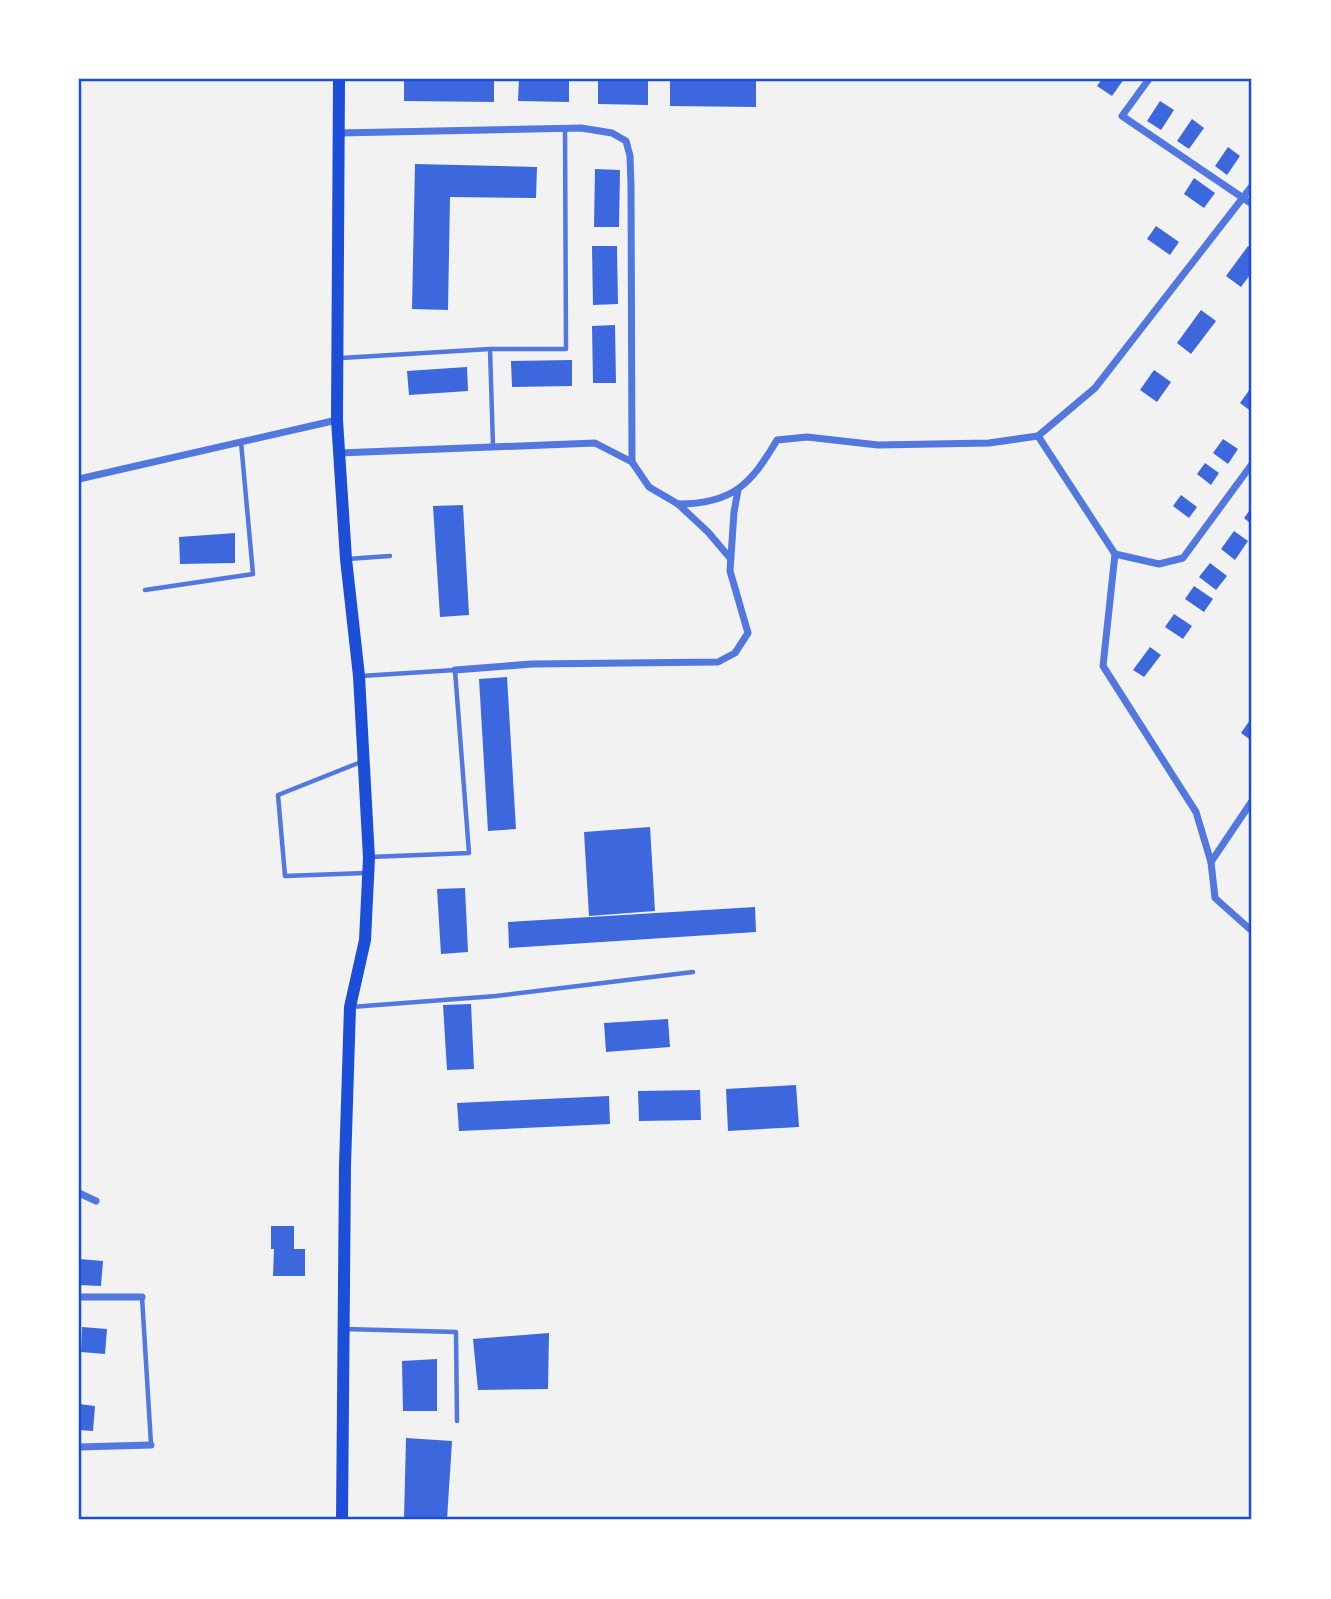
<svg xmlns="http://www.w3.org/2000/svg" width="1331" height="1599" font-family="'Sofia Sans Condensed',sans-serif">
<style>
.building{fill:#3d67dc}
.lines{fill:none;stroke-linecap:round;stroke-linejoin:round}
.service{stroke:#5277de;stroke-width:4.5}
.minor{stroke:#5277de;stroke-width:7}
.secondary{stroke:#1d4ed8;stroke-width:12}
.neatline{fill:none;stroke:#1d4ed8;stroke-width:2.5}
</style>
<rect width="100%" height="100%" fill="#f2f2f2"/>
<!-- building -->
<g class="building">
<polygon points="404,79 494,79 494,102 404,101"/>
<polygon points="519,79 569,79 569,102 518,101"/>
<polygon points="598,79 648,79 648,105 598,104"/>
<polygon points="670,79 756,79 756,107 670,106"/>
<polygon points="1102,79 1124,79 1112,96 1097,86"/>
<polygon points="1160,101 1174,110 1161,130 1147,121"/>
<polygon points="1192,119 1204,128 1189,149 1177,141"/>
<polygon points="1228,147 1240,156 1227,175 1215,166"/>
<polygon points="415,164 537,167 536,198 450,197 448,310 412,309"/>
<polygon points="595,169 620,170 619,227 594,227"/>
<polygon points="1194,178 1215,193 1204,208 1184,194"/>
<polygon points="1156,226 1179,242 1170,255 1147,239"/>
<polygon points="592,246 617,246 618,304 593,305"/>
<polygon points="1248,246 1252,249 1252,272 1241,287 1226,276"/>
<polygon points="1201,310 1216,321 1191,354 1177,343"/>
<polygon points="615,325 616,383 593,383 592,326"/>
<polygon points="572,360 572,386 512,387 511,361"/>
<polygon points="467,367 468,391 409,395 407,371"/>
<polygon points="1154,370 1171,382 1157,402 1140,390"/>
<polygon points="1250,389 1252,391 1252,412 1240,403"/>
<polygon points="1223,439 1238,449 1228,464 1213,453"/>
<polygon points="1205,463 1219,473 1211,485 1197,474"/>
<polygon points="1181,495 1197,507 1189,518 1173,506"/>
<polygon points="463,505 469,615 440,617 433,506"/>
<polygon points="1252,507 1252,525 1244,518"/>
<polygon points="1234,531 1248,541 1235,560 1221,549"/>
<polygon points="235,533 235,563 180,564 179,537"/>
<polygon points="1210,563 1227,576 1216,590 1199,577"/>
<polygon points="1194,586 1213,599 1204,612 1185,599"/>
<polygon points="1174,614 1192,626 1183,639 1165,627"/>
<polygon points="1150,647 1161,655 1144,677 1133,670"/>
<polygon points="507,677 516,829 488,831 479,679"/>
<polygon points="1250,720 1252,721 1252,741 1241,733"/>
<polygon points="650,827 655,911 589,916 584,832"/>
<polygon points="465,888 468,952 441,954 437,889"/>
<polygon points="755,907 756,932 509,948 508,922"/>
<polygon points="471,1004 474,1069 447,1070 443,1005"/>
<polygon points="668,1019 670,1047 606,1052 604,1023"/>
<polygon points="796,1085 799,1127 728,1131 726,1089"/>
<polygon points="700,1090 701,1120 639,1121 638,1091"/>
<polygon points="609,1096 610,1124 459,1131 457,1103"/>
<polygon points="271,1226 294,1226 294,1249 305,1249 305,1276 273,1276 274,1249 271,1249"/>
<polygon points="79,1259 103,1261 101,1286 79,1285"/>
<polygon points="82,1327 107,1329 105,1354 81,1352"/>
<polygon points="549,1333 548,1389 478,1390 473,1339"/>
<polygon points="437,1359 437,1411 403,1411 402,1361"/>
<polygon points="79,1404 95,1406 93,1431 79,1430"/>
<polygon points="406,1438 452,1441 447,1520 404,1520"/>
</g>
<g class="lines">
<!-- service -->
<g class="service">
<polyline points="490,349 493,446"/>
<polyline points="341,358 490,349 566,349 565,128"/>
<polyline points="347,559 390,556"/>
<polyline points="145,590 253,574 241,442"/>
<polyline points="361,676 455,670 469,853 370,857"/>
<polyline points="361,762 278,795 285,876 365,873"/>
<polyline points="351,1007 496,996 693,972"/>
<polyline points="142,1297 151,1444"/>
<polyline points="344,1329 456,1332 457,1421"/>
</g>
<!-- minor -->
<g class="minor">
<polyline points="1149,79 1122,116 1252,204"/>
<polyline points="339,133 581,128 612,133 626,141 630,156 631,186 632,462"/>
<polyline points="1038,436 1115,554 1103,666 1196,812 1211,862 1215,898 1252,931"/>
<polyline points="1038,436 1095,388 1252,186"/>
<polyline points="339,453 595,443 632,462 649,487 678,504 708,532 730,558"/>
<polyline points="79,479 337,420"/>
<path d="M678,504C733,504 751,484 777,440L807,437L878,445L989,443L1038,436"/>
<polyline points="1115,554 1159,564 1183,558 1252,464"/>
<polyline points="455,670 532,664 718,662 735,653 748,633 730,571 734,512 738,490"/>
<polyline points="1211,862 1252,801"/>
<polyline points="79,1193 96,1201"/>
<polyline points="79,1297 142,1297"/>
<polyline points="79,1447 151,1445"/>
</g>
<!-- secondary -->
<polyline class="secondary" points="339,79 337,420 346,559 359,676 369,858 365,940 350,1007 345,1166 342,1520"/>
</g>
<!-- border -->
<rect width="1331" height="1599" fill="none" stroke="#ffffff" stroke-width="161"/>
<rect x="80" y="80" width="1170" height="1438" class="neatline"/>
</svg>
